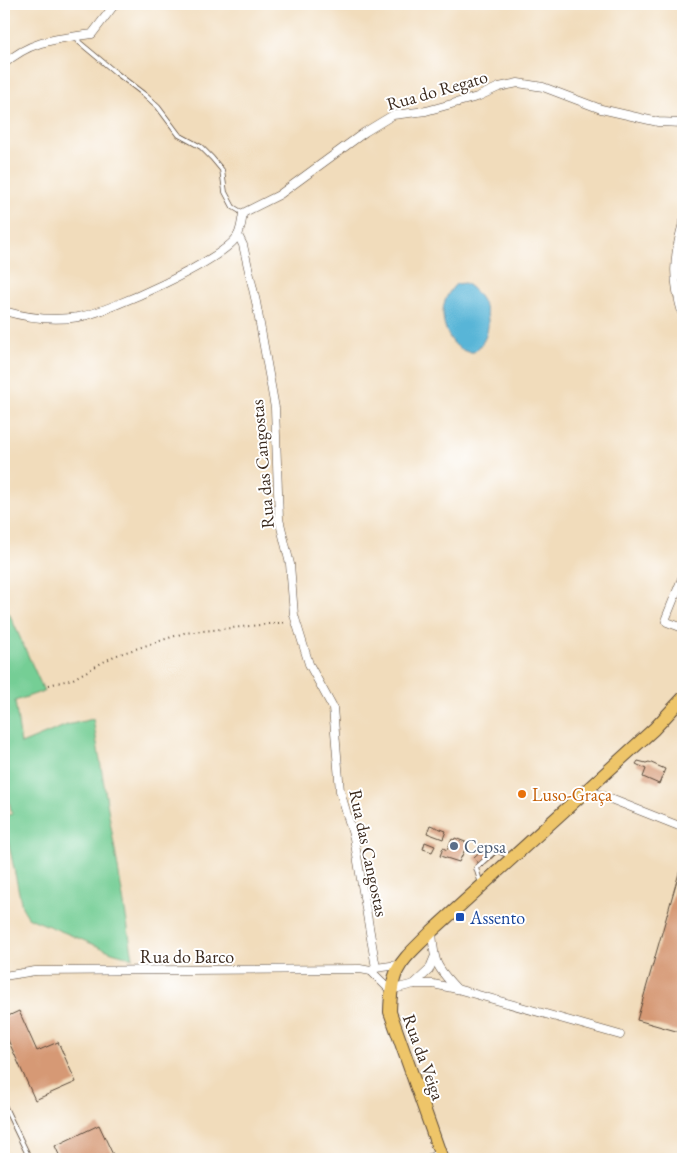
<svg xmlns="http://www.w3.org/2000/svg" width="687" height="1163" font-family="'EB Garamond',serif">
<style>
.green{fill:#74ce95;stroke:#587c5a}
.water{fill:#58b5d7;stroke:#4a707a}
.building{fill:#d69974}
.lines{fill:none;stroke-linecap:round;stroke-linejoin:round}
.lane-casing{stroke:#564536;stroke-width:5.5}
.street-casing{stroke:#564536;stroke-width:9}
.primary-casing{stroke:#564536;stroke-width:14}
.path{stroke:#564536;stroke-width:2;stroke-dasharray:1 4;stroke-linecap:butt}
.lane{stroke:#fff;stroke-width:4}
.street{stroke:#fff;stroke-width:8}
.primary{stroke:#eec569;stroke-width:12}
.food-dot{fill:#e8710a;stroke:#fff;stroke-width:2}
.service-dot{fill:#5c6f8a;stroke:#fff;stroke-width:2}
.transit-dot{fill:#1a4fb4;stroke:#fff;stroke-width:2}
.labels{text-anchor:middle;dominant-baseline:central;stroke-width:4;stroke-linejoin:round;paint-order:stroke}
.street-label{font-size:18px;fill:#3b2a1e;stroke:#fff}
.food-label{font-size:18px;fill:#c56008;stroke:#fff;text-anchor:start}
.service-label{font-size:18px;fill:#4e5e75;stroke:#fff;text-anchor:start}
.transit-label{font-size:18px;fill:#164399;stroke:#fff;text-anchor:start}
</style>
<rect width="100%" height="100%" fill="#fff"/>
<filter id="ink" filterUnits="userSpaceOnUse"><feTurbulence type="fractalNoise" baseFrequency=".02" numOctaves="2"/><feDisplacementMap in="SourceGraphic" scale="10" xChannelSelector="R" yChannelSelector="G"/><feConvolveMatrix kernelMatrix="1 2 1 2 8 2 1 2 1" color-interpolation-filters="sRGB"/></filter>
<filter id="wash" filterUnits="userSpaceOnUse"><feTurbulence type="fractalNoise" baseFrequency=".0096" numOctaves="4" result="noise"/><feDisplacementMap in="SourceGraphic" scale="20" xChannelSelector="R" yChannelSelector="G"/><feGaussianBlur stdDeviation="1.12" result="paint"/><feColorMatrix in="noise" values="0 0 0 0 0 0 0 0 0 0 0 0 0 0 0 0 0 1.4 0 .05"/><feComposite in="paint" operator="in"/></filter>
<g filter="url(#wash)">
<rect width="100%" height="100%" fill="#f1dcbb"/>
<!-- green -->
<polygon class="green" points="4,611 9,613 44,691 15,701 21,744 67,725 93,719 133,958 112,952 34,920 28,917 22,907 4,821 4,816 12,814 4,780"/>
<!-- water -->
<path class="water" d="M465,283C489,298 498,333 474,352C470,352 466,352 463,350C447,343 439,317 445,301C447,295 451,289 456,284Z"/>
<g id="blocks">
<!-- building -->
<g class="building">
<polygon points="638,761 646,763 649,762 665,769 659,784 643,777 646,769 636,764"/>
<polygon points="430,825 446,831 443,839 427,833"/>
<polygon points="455,838 468,843 459,862 440,856 443,848 447,850 452,839 454,840"/>
<polygon points="425,842 435,846 432,852 423,849"/>
<polygon points="488,845 496,854 482,867 474,858"/>
<polygon points="683,859 683,1033 637,1020"/>
<polygon points="19,1011 37,1051 58,1042 76,1082 35,1100 4,1031 4,1018"/>
<polygon points="99,1125 115,1159 61,1159 55,1146"/>
</g>
</g>
</g>
<g filter="url(#ink)">
<use href="#blocks" fill-opacity="0" stroke="#564536" stroke-width="1"/>
<g class="lines">
<defs>
<g id="lane">
<polyline points="77,36 79,42 115,72 145,95 158,107 179,135 201,147 212,158 222,170 225,192 233,207 243,213"/>
<polyline points="481,884 476,868 496,850 509,856"/>
<polyline points="4,1105 30,1159"/>
</g>
<g id="street">
<path d="M4,64C31,40 57,39 92,34L115,4"/>
<path d="M683,223C673,259 672,280 683,316"/>
<polyline points="238,235 243,245 256,302 275,408 279,519 290,564 294,615 309,664 333,708 340,791 354,838 376,968"/>
<path d="M4,311C28,318 54,321 79,317C108,312 225,260 238,235C241,229 242,220 243,213L279,195L365,132L393,115L426,111L477,97L499,87L518,83L543,87L601,109L658,122L683,123"/>
<polyline points="683,576 666,618 667,622 683,628"/>
<polyline points="588,790 679,826"/>
<path d="M432,931C434,962 435,966 457,989"/>
<polyline points="371,971 390,990 414,984 433,984 457,989 620,1035"/>
<polyline points="4,976 35,971 360,969 371,971 376,968 398,965"/>
<polyline points="414,984 429,970 434,958"/>
<polyline points="428,1159 441,1152"/>
</g>
<path id="primary" d="M442,1159L390,1012C391,965 401,963 432,931L654,729L683,698"/>
</defs>
<!-- lane casing -->
<use href="#lane" class="lane-casing"/>
<!-- street casing -->
<use href="#street" class="street-casing"/>
<!-- primary casing -->
<use href="#primary" class="primary-casing"/>
<!-- path -->
<polyline class="path" points="49,685 73,679 114,656 184,633 288,622"/>
<!-- lane -->
<use href="#lane" class="lane"/>
<!-- street -->
<use href="#street" class="street"/>
<!-- primary -->
<use href="#primary" class="primary"/>
</g>
</g>
<!-- markers -->
<circle class="food-dot" cx="522" cy="794" r="5"/>
<circle class="service-dot" cx="454" cy="846" r="5"/>
<rect class="transit-dot" x="455" y="912" width="10" height="10" rx="2.5"/>
<g class="labels">
<!-- street labels -->
<g class="street-label">
<text transform="translate(437 90) rotate(-16)">Rua do Regato</text>
<text transform="translate(262 464) rotate(-95)">Rua das Cangostas</text>
<text transform="translate(369 853) rotate(78)">Rua das Cangostas</text>
<text x="187" y="956">Rua do Barco</text>
<text transform="translate(424 1057) rotate(70)">Rua da Veiga</text>
</g>
<!-- food labels -->
<g class="food-label">
<text x="532" y="794">Luso-Graça</text>
</g>
<!-- service labels -->
<g class="service-label">
<text x="464" y="846">Cepsa</text>
</g>
<!-- transit labels -->
<g class="transit-label">
<text x="470" y="917">Assento</text>
</g>
</g>
<!-- margin -->
<rect width="687" height="1163" fill="none" stroke="#fff" stroke-width="20"/>
</svg>
